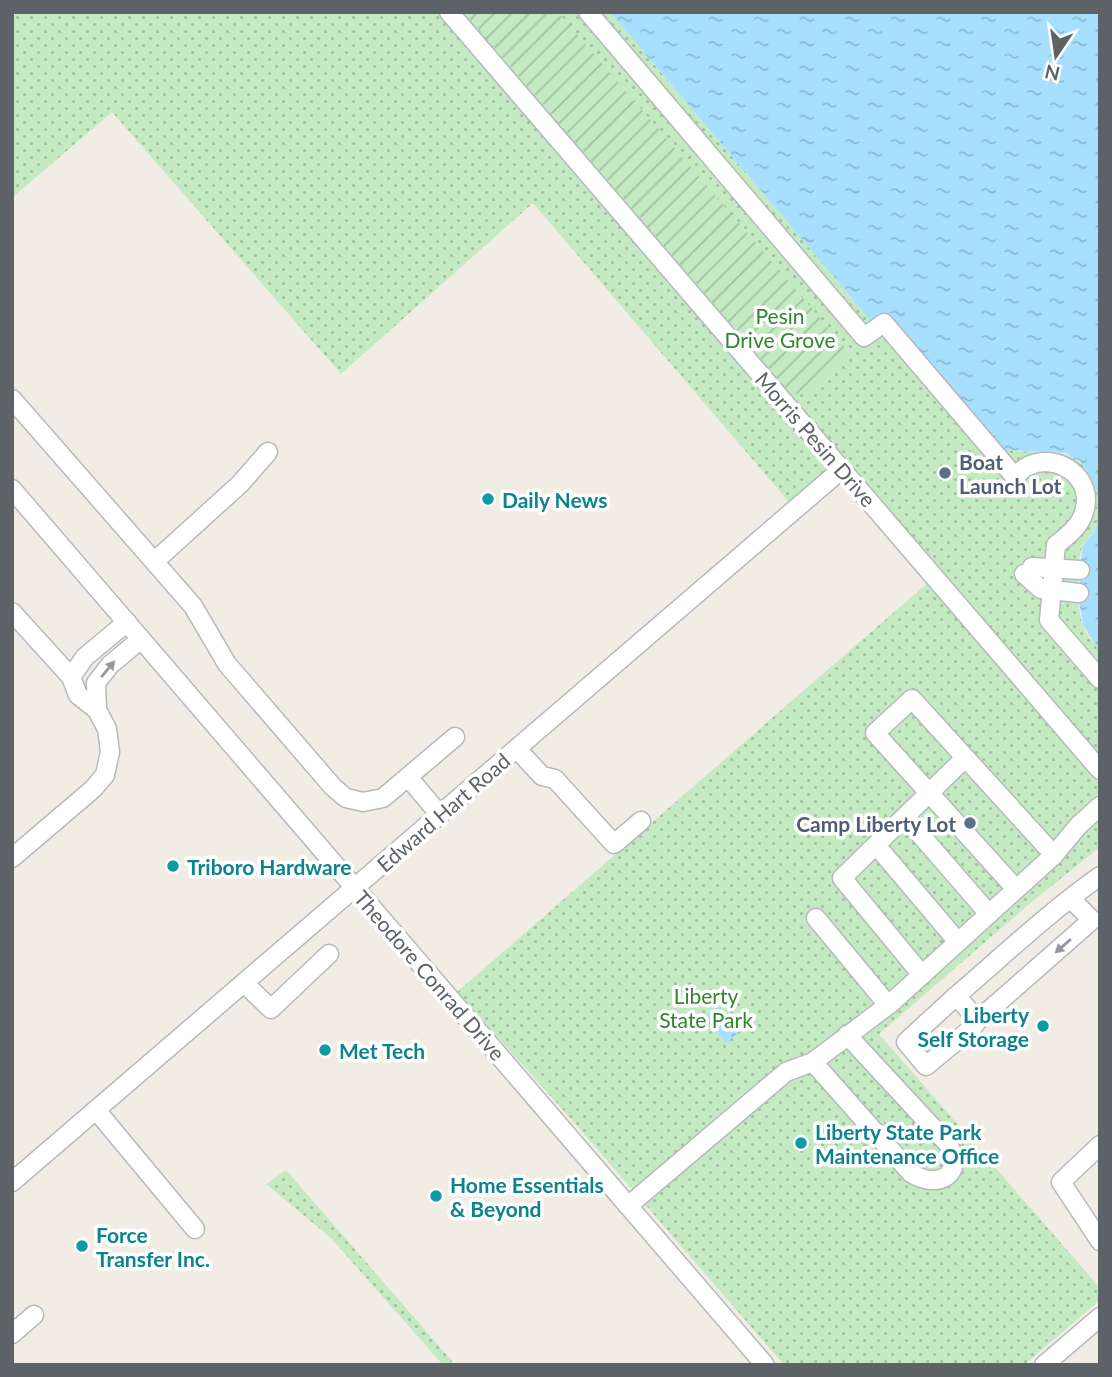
<svg xmlns="http://www.w3.org/2000/svg" width="1112" height="1377" font-family="Lato,sans-serif">
<style>
.grass{fill:url(#grass-dots)}
.garden{fill:url(#garden-furrows)}
.water{fill:url(#water-ripples)}
.lines{fill:none;stroke-linecap:round;stroke-linejoin:round}
.minor-casing{stroke:#b6b9bd;stroke-width:21}
.minor{stroke:#fff;stroke-width:18}
.oneway{fill:#96999c}
.service-dot{fill:#5c6f8a;stroke:#fff;stroke-width:2.5}
.culture-dot{fill:#0f9aa8;stroke:#fff;stroke-width:2.5}
.labels{text-anchor:middle;dominant-baseline:central;stroke-width:7;stroke-linejoin:round;paint-order:stroke}
.park-label{font-size:21px;fill:#30862d;stroke:#fff}
.street-label{font-size:21px;fill:#5d6267;stroke:#fff}
.service-label{font-size:21px;font-weight:bold;fill:#4e5e75;stroke:#fff;text-anchor:start}
.culture-label{font-size:21px;font-weight:bold;fill:#0d838f;stroke:#fff;text-anchor:start}
</style>
<defs>
<pattern id="grass-dots" width="8" height="8" patternUnits="userSpaceOnUse" patternTransform="scale(1.75)"><rect width="8" height="8" fill="#c3eac0"/><path d="M2 2h.1M6 6h.1" fill="none" stroke="#a2c1a0" stroke-width="1.8" stroke-linecap="round"/></pattern>
<pattern id="garden-furrows" width="10" height="10" patternUnits="userSpaceOnUse" patternTransform="scale(1.75)"><rect width="10" height="10" fill="#c3eac0"/><path d="M-1 1l2-2M0 10L10 0M9 11l2-2" fill="none" stroke="#a2c1a0"/></pattern>
<pattern id="water-ripples" width="26" height="14" patternUnits="userSpaceOnUse" patternTransform="scale(1.75)"><rect width="26" height="14" fill="#a7e0ff"/><path d="M2 4q2-2 4 0t4 0M15 11q2-2 4 0t4 0" fill="none" stroke="#8bb9d2"/></pattern>
</defs>
<rect width="100%" height="100%" fill="#f1ede5"/>
<!-- grass -->
<g class="grass">
<path d="M12,12H610L871,321L885,312L1005,450C1019,452 1059,451 1068,455C1095,466 1105,503 1095,528C1092,536 1083,542 1081,550C1077,568 1076,607 1083,625C1086,634 1094,643 1100,652V847L1028,905L879,1034L1100,1288V1300L1024,1365H784L573,1121L457,992L939,573L843,463L789,502L533,203L341,374L112,112L12,198Z"/>
<polygon points="286,1170 452,1361 448,1365 443,1365 331,1238 266,1184"/>
</g>
<!-- garden -->
<polygon class="garden" points="464,12 558,12 850,353 805,395 789,392"/>
<!-- water -->
<g class="water">
<polygon points="610,12 1100,12 1100,512 1098,496 1091,477 1080,461 1065,453 1005,450 885,312 871,321"/>
<polygon points="1100,514 1100,652 1083,625 1079,602 1082,547 1094,531"/>
<polygon points="718,1006 740,1031 726,1043 704,1018"/>
</g>
<g class="lines">
<defs>
<g id="minor">
<polyline points="449,12 1100,770"/>
<path d="M588,12L864,337L884,323L1015,477C1019,473 1023,468 1028,466C1058,452 1095,478 1084,512C1080,527 1067,536 1056,545L1049,620L1100,679"/>
<polyline points="12,399 193,606 227,664 333,787 346,798 363,802 383,798 455,737"/>
<polyline points="12,489 765,1365"/>
<polyline points="155,561 240,484 268,452"/>
<polyline points="1032,567 1080,570"/>
<polyline points="1024,574 1041,589 1079,593"/>
<polyline points="12,612 71,677"/>
<polyline points="97,710 78,695 71,677 85,657 127,622"/>
<polyline points="517,749 542,776 555,779 614,844 641,821"/>
<polyline points="408,777 440,815"/>
<polyline points="905,817 989,914"/>
<polyline points="876,845 958,942"/>
<polyline points="12,858 93,789 105,775 110,752 107,729 97,710 96,683 110,665 141,639"/>
<polyline points="1016,889 875,733 912,699 1054,855"/>
<path d="M1071,899L1092,920L978,1020L956,996C1003,956 1049,912 1100,876"/>
<polyline points="816,918 888,1005"/>
<polyline points="922,975 842,878 965,758"/>
<polyline points="244,983 271,1009 329,954"/>
<polyline points="956,996 906,1042 926,1066 972,1028 978,1020"/>
<path d="M813,1062L911,1173C937,1190 966,1175 948,1144L847,1035"/>
<polyline points="96,1110 195,1229"/>
<polyline points="1100,1145 1061,1182 1100,1241"/>
<polyline points="12,1182 842,469"/>
<polyline points="628,1206 786,1072 813,1062 891,1003 1054,855 1078,826 1100,806"/>
<polyline points="12,1334 34,1315"/>
<polyline points="1044,1365 1100,1317"/>
</g>
</defs>
<!-- minor casing -->
<use href="#minor" class="minor-casing"/>
<!-- minor -->
<use href="#minor" class="minor"/>
</g>
<!-- one-way arrows -->
<defs><path id="oneway-solid" d="M-6-.8H1V-3.2L6.5 0L1 3.2V.8H-6Z" transform="scale(1.75)"/></defs>
<g class="oneway">
<use href="#oneway-solid" transform="translate(108 669) rotate(-50)"/>
<use href="#oneway-solid" transform="translate(1063 946) rotate(139)"/>
</g>
<!-- markers -->
<g class="service-dot">
<circle cx="945" cy="473" r="7"/>
<circle cx="970" cy="823" r="7"/>
</g>
<g class="culture-dot">
<circle cx="488" cy="499" r="7"/>
<circle cx="173" cy="866" r="7"/>
<circle cx="1043" cy="1026" r="7"/>
<circle cx="325" cy="1050" r="7"/>
<circle cx="801" cy="1143" r="7"/>
<circle cx="436" cy="1196" r="7"/>
<circle cx="82" cy="1246" r="7"/>
</g>
<g class="labels">
<!-- park labels -->
<g class="park-label">
<text x="780" y="315">Pesin<tspan x="780" dy="24">Drive Grove</tspan></text>
<text x="706" y="995">Liberty<tspan x="706" dy="24">State Park</tspan></text>
</g>
<!-- street labels -->
<g class="street-label">
<text transform="translate(816 439) rotate(49)">Morris Pesin Drive</text>
<text transform="translate(443 812) rotate(-41)">Edward Hart Road</text>
<text transform="translate(430 975) rotate(49)">Theodore Conrad Drive</text>
</g>
<!-- service labels -->
<g class="service-label">
<text x="959" y="461">Boat<tspan x="959" dy="24">Launch Lot</tspan></text>
<text x="956" y="823" text-anchor="end">Camp Liberty Lot</text>
</g>
<!-- culture labels -->
<g class="culture-label">
<text x="502" y="499">Daily News</text>
<text x="187" y="866">Triboro Hardware</text>
<text x="1029" y="1014" text-anchor="end">Liberty<tspan x="1029" dy="24">Self Storage</tspan></text>
<text x="339" y="1050">Met Tech</text>
<text x="815" y="1131">Liberty State Park<tspan x="815" dy="24">Maintenance Office</tspan></text>
<text x="450" y="1184">Home Essentials<tspan x="450" dy="24">&amp; Beyond</tspan></text>
<text x="96" y="1234">Force<tspan x="96" dy="24">Transfer Inc.</tspan></text>
</g>
</g>
<!-- border -->
<rect width="1112" height="1377" fill="none" stroke="#5d6267" stroke-width="28"/>
<!-- north arrow -->
<g transform="translate(1056 56) rotate(193)" stroke="#ffffff" stroke-width="5" paint-order="stroke">
<path d="M0-5L12 26L0 18L-12 26Z" fill="#5d6267"/>
<text y="-10" font-size="19" font-weight="bold" text-anchor="middle" fill="#5d6267">N</text>
</g>
</svg>
